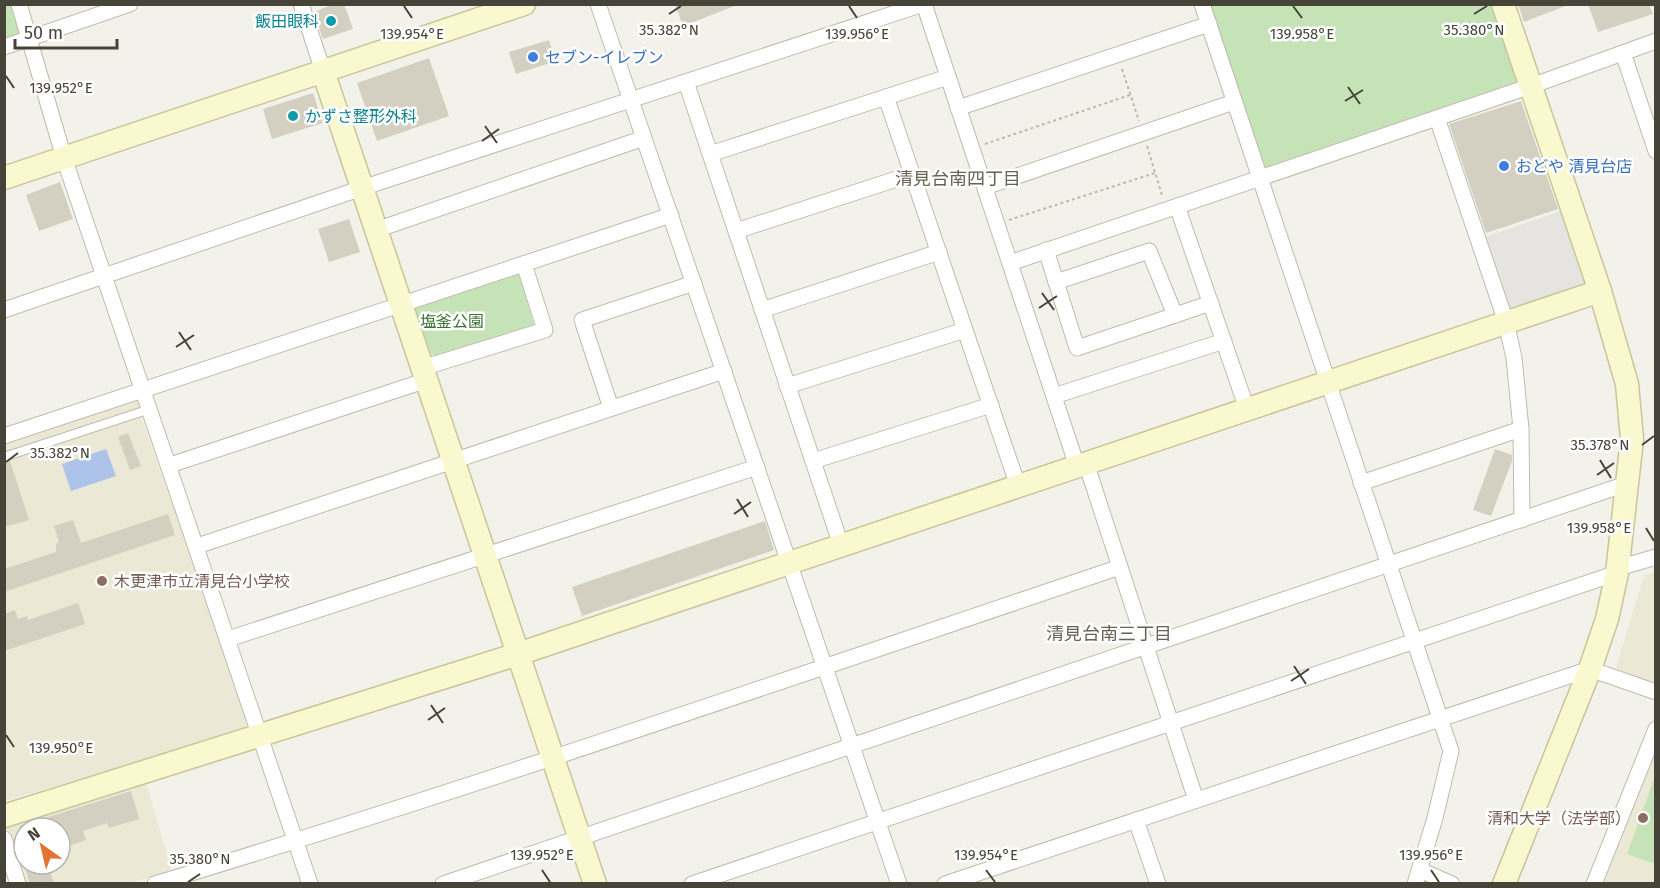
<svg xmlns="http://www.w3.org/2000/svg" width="1660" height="888" font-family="'Fira Sans','Noto Sans JP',sans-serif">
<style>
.education{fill:#ebe9d6;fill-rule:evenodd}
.green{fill:#c6e3b7}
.parking{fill:#e5e4e1}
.water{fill:#adc3e9}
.building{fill:#d4d0c1}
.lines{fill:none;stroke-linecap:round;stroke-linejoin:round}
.lane-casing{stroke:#bebcad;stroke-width:10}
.street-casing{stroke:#bebcad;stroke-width:17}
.secondary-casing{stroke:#c8c69b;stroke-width:25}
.path{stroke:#bebaa0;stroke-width:2;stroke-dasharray:3 3;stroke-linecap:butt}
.lane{stroke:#fff;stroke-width:8}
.street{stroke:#fff;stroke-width:15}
.secondary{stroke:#f9f8ce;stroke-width:22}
.ticks{fill:none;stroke:#464439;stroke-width:2}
.culture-dot{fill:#0f9aa8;stroke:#fff;stroke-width:2}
.shop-dot{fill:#3f7fe0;stroke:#fff;stroke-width:2}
.education-dot{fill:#8d6e63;stroke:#fff;stroke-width:2}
.labels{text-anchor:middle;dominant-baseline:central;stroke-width:5;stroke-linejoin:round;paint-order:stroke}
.culture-label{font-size:16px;fill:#0d838f;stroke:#fff;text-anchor:end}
.shop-label{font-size:16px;fill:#366cbe;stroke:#fff;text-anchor:start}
.park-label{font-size:16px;fill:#3c7232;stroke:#fff}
.education-label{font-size:16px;fill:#785e54;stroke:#fff;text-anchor:start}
.neighbourhood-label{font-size:18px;fill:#686451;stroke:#fff}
.ticks-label{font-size:15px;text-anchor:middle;fill:#464439;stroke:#fff;stroke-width:5;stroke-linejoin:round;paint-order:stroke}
</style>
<rect width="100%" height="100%" fill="#f3f2ea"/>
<!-- education -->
<g class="education">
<polygon points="139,397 142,419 249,722 245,729 5,801 4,441"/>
<polygon points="1655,572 1655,685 1616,668 1644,575"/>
<polygon points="1655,752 1655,883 1604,883"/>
<path d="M145,780L172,871L130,883H24L5,822ZM24,828H60V864H24Z"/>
</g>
<!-- green -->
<g class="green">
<polygon points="4,5 11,5 20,33 5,38"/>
<polygon points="1207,5 1498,5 1526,83 1263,171"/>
<polygon points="515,271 519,274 534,325 437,357 431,354 414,307"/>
<polygon points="1655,776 1655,864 1627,854"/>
</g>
<!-- parking -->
<polygon class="parking" points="1561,211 1587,284 1508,310 1485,237"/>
<!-- water -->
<polygon class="water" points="106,449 116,476 71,491 62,464"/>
<!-- building -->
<g class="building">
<polygon points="334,4 344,4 353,29 323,39 314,12"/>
<polygon points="675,4 737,4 737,5 683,26"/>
<polygon points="1518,4 1568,4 1568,5 1524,22"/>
<polygon points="1588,4 1649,4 1653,14 1598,32"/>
<polygon points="549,40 556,61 516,74 509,52"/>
<polygon points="429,58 449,116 377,141 357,83"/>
<polygon points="313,93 323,123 272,139 263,109"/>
<polygon points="1521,101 1558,209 1486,233 1449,124"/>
<polygon points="60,182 73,219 39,231 26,195"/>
<polygon points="349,219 360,252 329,262 318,229"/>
<polygon points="128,433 141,466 130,470 118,437"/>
<polygon points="1495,449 1512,455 1512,461 1491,516 1473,510"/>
<polygon points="10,461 29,520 4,527 4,463"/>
<polygon points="168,514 175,535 4,592 4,569 56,552 56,544 59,542 54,526 73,520 81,543"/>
<polygon points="765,521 774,550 582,616 572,587"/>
<polygon points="78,603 85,624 4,651 4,614 15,610 18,619 27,616 28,620"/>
<polygon points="131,791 139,819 109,828 107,823 83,831 86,840 60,849 60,828 20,828 20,826"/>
<polygon points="24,864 48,864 54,884 30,884"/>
</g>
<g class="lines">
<defs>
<polyline id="lane" points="4,457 150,409"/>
<g id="street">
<polyline points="19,4 64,158 310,884"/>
<polyline points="301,4 323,71"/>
<polyline points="598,4 899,884"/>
<polyline points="924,4 1077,466"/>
<polyline points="1202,4 1451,751 1435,818 1415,884"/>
<polyline points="4,47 130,4"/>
<polyline points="1623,53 1656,151"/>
<polyline points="686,82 841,545"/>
<polyline points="886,97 1018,486"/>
<polyline points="958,108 1209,24"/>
<polyline points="1437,118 1506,322 1514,358 1521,429 1522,520"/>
<polyline points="710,154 948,77"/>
<polyline points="985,187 1234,102"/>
<polyline points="1177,206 1247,409"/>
<polyline points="376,230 644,138"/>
<polyline points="736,231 912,174"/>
<polyline points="1046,250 1077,348 1211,303"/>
<polyline points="1010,263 1531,86 1656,41"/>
<polyline points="1056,282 1149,251 1175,315"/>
<polyline points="4,310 362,188 923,4"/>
<polyline points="762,310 939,252"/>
<polyline points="422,368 545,330 524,264"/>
<polyline points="787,386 965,330"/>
<polyline points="1054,396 1224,341"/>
<polyline points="611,408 582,320 694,283"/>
<polyline points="4,436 671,215"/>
<polyline points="813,461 991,405"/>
<polyline points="1086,463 1196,800"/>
<polyline points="170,465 427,380"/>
<polyline points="1361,483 1521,429"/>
<polyline points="197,546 724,371"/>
<polyline points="1618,568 1656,557"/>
<polyline points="228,639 757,467"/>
<polyline points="1136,820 1158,884"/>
<polyline points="4,839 18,884"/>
<polyline points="1420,870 1452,884"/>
<path d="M155,884C479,786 799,675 1120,567"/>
<polyline points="443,884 1629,483"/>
<polyline points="692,884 1617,573"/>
<polyline points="945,884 1590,669 1656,692"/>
<polyline points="1594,884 1656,729"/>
</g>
<g id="secondary">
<polyline points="1503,4 1600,291 1627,384 1632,439 1617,573 1607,619 1590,669 1504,884"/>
<polyline points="323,71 595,884"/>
<polyline points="4,178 524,4"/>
<polyline points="4,816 518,654 1600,291"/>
</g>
</defs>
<!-- lane casing -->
<use href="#lane" class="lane-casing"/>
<!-- street casing -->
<use href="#street" class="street-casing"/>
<!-- secondary casing -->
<use href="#secondary" class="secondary-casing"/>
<!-- path -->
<g class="path">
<polyline points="1122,69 1139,121"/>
<polyline points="985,144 1130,95"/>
<polyline points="1147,146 1162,195"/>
<polyline points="1009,220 1155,173"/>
</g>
<!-- lane -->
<use href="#lane" class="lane"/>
<!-- street -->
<use href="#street" class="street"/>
<!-- secondary -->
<use href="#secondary" class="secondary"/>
</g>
<!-- ticks -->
<path class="ticks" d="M404,6L412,18M849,6L857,18M1293,6L1302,18M669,14L681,6M1474,14L1487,6M6,76L14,88M1348,87L1360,104M1345,101L1363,90M485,126L497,143M482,141L499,129M1042,293L1054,310M1039,308L1057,296M179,332L191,350M176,347L194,335M1642,445L1654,436M1600,460L1611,478M6,462L18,453M1597,475L1614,463M737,499L748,517M734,514L751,502M1646,528L1654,541M1294,666L1306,684M1291,681L1309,669M431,705L443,723M428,720L445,708M6,735L14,747M542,870L550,882M986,870L995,882M1431,870L1439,882M188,882L200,874"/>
<!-- markers -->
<g class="culture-dot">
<circle cx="331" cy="21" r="6"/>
<circle cx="293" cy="116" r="6"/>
</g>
<g class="shop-dot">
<circle cx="533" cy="57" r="6"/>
<circle cx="1504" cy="166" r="6"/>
</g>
<g class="education-dot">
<circle cx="102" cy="581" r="6"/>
<circle cx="1643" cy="818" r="6"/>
</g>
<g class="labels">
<!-- culture labels -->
<g class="culture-label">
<text x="319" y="21">飯田眼科</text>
<text x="305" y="116" text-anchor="start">かずさ整形外科</text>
</g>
<!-- shop labels -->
<g class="shop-label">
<text x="545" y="57">セブン-イレブン</text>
<text x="1516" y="166">おどや 清見台店</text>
</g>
<!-- park labels -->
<g class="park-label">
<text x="452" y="321">塩釜公園</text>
</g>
<!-- education labels -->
<g class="education-label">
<text x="114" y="581">木更津市立清見台小学校</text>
<text x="1631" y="818" text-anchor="end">清和大学（法学部）</text>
</g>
<!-- neighbourhood labels -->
<g class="neighbourhood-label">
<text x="958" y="179">清見台南四丁目</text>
<text x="1109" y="634">清見台南三丁目</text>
</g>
</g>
<g class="ticks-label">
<text x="669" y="35">35.382°N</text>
<text x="1474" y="35">35.380°N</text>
<text x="412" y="39">139.954°E</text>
<text x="857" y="39">139.956°E</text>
<text x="1302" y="39">139.958°E</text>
<text x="61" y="93">139.952°E</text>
<text x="1600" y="450">35.378°N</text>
<text x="60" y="458">35.382°N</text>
<text x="1599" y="533">139.958°E</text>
<text x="61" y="753">139.950°E</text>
<text x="542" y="860">139.952°E</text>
<text x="986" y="860">139.954°E</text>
<text x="1431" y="860">139.956°E</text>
<text x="200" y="864">35.380°N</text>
</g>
<!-- border -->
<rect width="1660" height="888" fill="none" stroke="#464439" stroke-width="12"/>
<!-- north arrow -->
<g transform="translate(42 846) rotate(326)"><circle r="28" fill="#ffffff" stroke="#b5b4b0" stroke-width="1.5"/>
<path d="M0-4.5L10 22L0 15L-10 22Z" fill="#e27332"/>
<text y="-9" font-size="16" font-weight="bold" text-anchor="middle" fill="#464439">N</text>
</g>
<!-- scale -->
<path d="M15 39v9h102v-9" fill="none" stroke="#464439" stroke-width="3"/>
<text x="24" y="39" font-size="18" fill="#464439" stroke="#ffffff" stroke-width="4.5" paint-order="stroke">50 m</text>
</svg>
